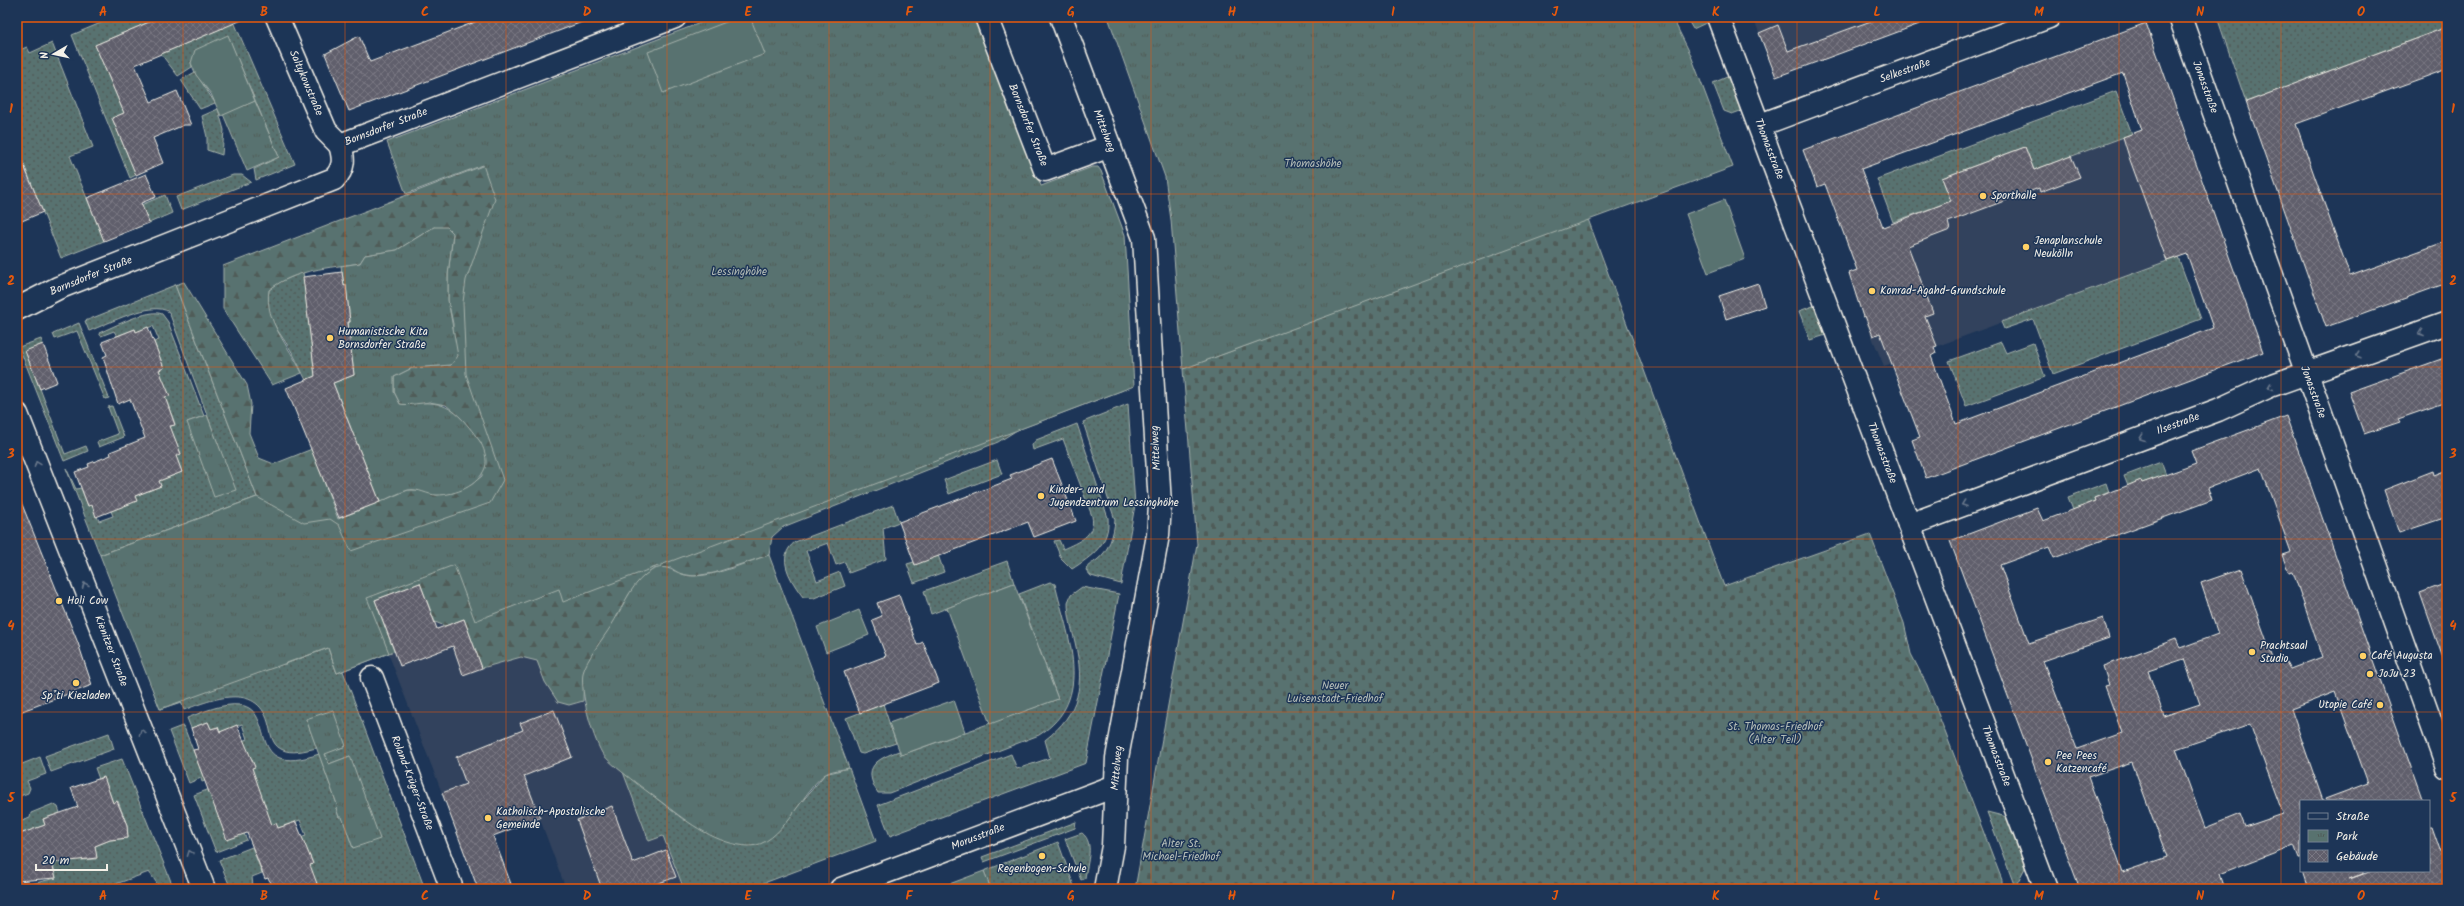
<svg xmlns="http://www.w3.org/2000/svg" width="2464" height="906" font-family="Kalam,sans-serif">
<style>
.built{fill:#31425d}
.grass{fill:url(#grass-dots);stroke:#a6b2ac}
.forest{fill:url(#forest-firs);stroke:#a6b2ac}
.cemetery{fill:url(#cemetery-stones);stroke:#a6b2ac}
.park{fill:url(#park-tufts);stroke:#a6b2ac}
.pitch{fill:#58726f;stroke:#a6b2ac}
.building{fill:url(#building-cross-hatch);stroke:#f4f1e8;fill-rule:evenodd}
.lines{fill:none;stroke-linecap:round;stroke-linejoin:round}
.minor-casing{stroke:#f4f1e8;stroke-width:25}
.minor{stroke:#1d3557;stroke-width:22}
.oneway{stroke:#68778a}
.grid{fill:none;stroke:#e8590c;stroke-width:1;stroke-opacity:0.55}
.poi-dot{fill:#ffd166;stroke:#1d3557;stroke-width:1.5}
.labels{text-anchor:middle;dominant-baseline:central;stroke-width:3;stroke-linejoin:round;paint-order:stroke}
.street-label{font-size:11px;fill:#f4f1e8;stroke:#1d3557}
.park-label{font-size:11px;fill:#b6beb8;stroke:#1d3557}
.poi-label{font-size:11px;fill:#f4f1e8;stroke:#1d3557;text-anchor:start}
.neatline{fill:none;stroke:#e8590c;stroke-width:1.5}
.grid-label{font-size:13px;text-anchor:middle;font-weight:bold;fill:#e8590c}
</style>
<defs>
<pattern id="grass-dots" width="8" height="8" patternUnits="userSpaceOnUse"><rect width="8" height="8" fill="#58726f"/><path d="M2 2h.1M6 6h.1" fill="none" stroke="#505b58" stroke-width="1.8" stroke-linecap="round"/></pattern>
<pattern id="forest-firs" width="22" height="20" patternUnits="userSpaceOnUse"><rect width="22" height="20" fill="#58726f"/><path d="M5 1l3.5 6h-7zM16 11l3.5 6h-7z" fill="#505b58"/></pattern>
<pattern id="cemetery-stones" width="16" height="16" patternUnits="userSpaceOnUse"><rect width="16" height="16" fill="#58726f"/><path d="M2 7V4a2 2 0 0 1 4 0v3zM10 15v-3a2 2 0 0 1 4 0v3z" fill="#505b58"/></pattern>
<pattern id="park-tufts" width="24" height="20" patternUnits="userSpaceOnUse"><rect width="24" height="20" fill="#58726f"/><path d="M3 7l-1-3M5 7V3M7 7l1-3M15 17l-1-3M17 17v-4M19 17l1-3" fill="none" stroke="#505b58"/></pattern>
<pattern id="building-cross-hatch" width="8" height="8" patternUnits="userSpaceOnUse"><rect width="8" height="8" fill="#615f6c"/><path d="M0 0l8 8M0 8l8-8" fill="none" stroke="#787681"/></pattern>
</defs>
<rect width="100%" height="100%" fill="#1d3557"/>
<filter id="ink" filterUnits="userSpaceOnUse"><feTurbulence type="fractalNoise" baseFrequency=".025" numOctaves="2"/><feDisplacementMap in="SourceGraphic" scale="8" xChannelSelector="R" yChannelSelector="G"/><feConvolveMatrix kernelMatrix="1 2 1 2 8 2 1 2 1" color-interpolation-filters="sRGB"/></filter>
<g filter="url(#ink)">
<!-- built -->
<g class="built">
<polygon points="1753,17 1938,17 1776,77"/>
<polygon points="2179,116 2223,240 1884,366 1854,294 1856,293 1857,270 1845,240 1951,201 1942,178 2025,147 2034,170"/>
<polygon points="454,565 550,607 603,754 623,772 649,840 663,835 684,889 566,889 519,763 442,793 367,598"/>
</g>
<!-- grass -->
<g class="grass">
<polygon points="115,17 161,17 95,45 124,113 112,118 136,175 130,178 72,35"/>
<polygon points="232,17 295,164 256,180 254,169 279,157 228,36 191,62 192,67 178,76 161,54 227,26"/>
<polygon points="1686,17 1707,17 1708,22 1693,29"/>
<polygon points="2226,17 2447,17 2447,27 2246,102 2218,20"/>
<polygon points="52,43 93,147 70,156 104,241 61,258 17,147 17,51 27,47 30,53"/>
<polygon points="195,72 215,103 200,109 181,80"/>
<polygon points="1727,77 1729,78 1743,110 1732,114 1724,111 1713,83"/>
<polygon points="2116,91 2132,134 2034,170 2025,147 1942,178 1951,201 1893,222 1877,179"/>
<polygon points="218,109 224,130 222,155 207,150 207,137 202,116"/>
<polygon points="233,175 242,175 251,182 181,210 176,197"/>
<polygon points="165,195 172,213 149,223 141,205"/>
<polygon points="2178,257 2201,319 2053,374 2033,319 2004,329 2001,322"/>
<path d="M303,272L315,376L306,380C301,371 298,363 293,354C280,331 264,320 269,290L278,283Z"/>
<path d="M175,285L257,497L100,555L66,468L76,489L81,488L88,506L92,505L99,521L113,516L111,511L135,496L161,486L159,481L182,472L176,456L181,454L170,427L175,424L165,397L169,395L159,370L164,368L154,342L159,340L153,326L136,332L135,329L117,336L114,331L101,336L99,333C113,327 149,308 162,314L168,322L204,416L187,422L235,490L169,312C152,300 108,324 89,331L85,321Z"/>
<polygon points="1816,305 1826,335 1810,340 1799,311"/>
<polygon points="79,323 109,398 105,399 77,331 55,339 53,334"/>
<polygon points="41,339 43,344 26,352 65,454 86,446 88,451 64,461 19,347"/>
<polygon points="2001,342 2006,353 2033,343 2045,377 1966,406 1949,361"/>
<path d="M1128,404L1135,505L1121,584L1091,576L1086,570C1088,564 1093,563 1097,560C1109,551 1114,534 1115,520L1083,422Z"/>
<polygon points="112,406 124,437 99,447 97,442 118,434 108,407"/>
<path d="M1077,424L1108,518C1110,544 1092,556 1072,569L1061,558L1054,541L1059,540L1063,549C1078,542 1096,536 1092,516L1063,439L1033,450L1032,445L1036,440Z"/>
<polygon points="997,460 1002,474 949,494 944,480"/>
<polygon points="2161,462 2166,475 2142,483 2141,480 2128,486 2124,476"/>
<polygon points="2106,483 2109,492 2095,498 2096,501 2073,510 2068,497"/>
<path d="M893,505L899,522L883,528L886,559L849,573L845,562L836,565L828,543L806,551L817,581L840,572L845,586L814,598L803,597C791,581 775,557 795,542Z"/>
<polygon points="938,555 944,572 914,583 907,564 914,562 915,564"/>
<polygon points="1007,561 1014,583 931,614 924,591"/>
<path d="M1050,582L1055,584C1067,636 1096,699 1039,735L889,793H878C861,767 877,759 899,751L901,755L1058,699L1019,594Z"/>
<path d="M1082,587L1119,594L1086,763L890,836L878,805L1011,754L1017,769L1050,758L1045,740C1080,713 1085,684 1075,642C1072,629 1068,616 1068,602L1071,595Z"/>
<path d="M328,648L337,673L343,671L425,889H319L308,866L313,863L310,856L307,857L300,837L306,835L300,820L278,828L276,824L270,826L242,741L247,739L242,724L220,732L218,727L211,729L208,722L191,728L187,718C203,712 222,703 240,705C278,710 243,780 319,754L338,807L336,808L339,817L342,816L353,848L350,756L329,764L325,753L346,746L306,719L317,748C306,750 291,755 281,749C271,744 271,732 268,722C256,682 212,699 184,710L181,702L160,709L153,690L176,682L285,664Z"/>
<polygon points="883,704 896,743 863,754 859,753 846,718"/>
<polygon points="182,726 184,727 203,776 212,778 202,782 201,778 189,783 169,731"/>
<polygon points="109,733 114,749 51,772 45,756"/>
<polygon points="40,757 46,774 27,781 30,788 28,793 17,797 17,766"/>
<polygon points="122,759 174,889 161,889 149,872 102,889 32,889 31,884 56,878 53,864 79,852 82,860 96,859 95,846 110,840 128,838 127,825 118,801 113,803 104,778 99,779 95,768"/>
<polygon points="849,768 876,841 748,889 684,889 663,836 649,841 623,772 684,820 775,834 825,774"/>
<polygon points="220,785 247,840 216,852 194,795"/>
<polygon points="53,804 58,807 60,813 43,819 45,825 17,835 17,823 30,818 31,813"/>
<polygon points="1987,812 2007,817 2026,866 2015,887"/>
<polygon points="1076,822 1075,828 984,862 982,857"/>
<path d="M1082,833C1095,843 1087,863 1085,878L1081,880L1065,839Z"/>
<polygon points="1058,842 1075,889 991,889 984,871"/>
<polygon points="252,847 262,873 252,877 253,886 245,889 231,889 219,860"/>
</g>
<!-- forest -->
<g class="forest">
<path d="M560,136L536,499L387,559L100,555L257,497L175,285L184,282L247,385L251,404L249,433L259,458L274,464L312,449L338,519L408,490H422L436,495L452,493L471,485L482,476L481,443L461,418L446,405L429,402L410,406L400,404L394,392V377L412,368L451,365L453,324L448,300V275L453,234L434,227L397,250L365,255L360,263C329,268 295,269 269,290C264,322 289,345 302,373L272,385L223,309V266Z"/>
<polygon points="1123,390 1017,430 998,442 783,527 772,537 769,555 714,573 694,576 680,574 671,568 654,569 644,576 629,594 620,613 584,671 583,701 569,705 558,702 545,682 537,661 521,657 482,668 464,619 445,626 435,622 420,583 375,600 394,651 337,673 328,648 285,664 358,586"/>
</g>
<!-- cemetery -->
<polygon class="cemetery" points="1588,219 1724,586 1870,534 1904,623 1911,654 1927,685 2002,880 2002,889 1135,889 1197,544 1183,369"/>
<!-- park -->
<g class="park">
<polygon points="716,17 976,17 1041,186 1092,167 1098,167 1101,171 1125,235 1134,386 563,602 559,589 475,621 454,565 367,598 389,653 337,673 328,648 160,709 100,555 257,497 304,523 330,519 339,525 351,551 490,503 503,480 466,374 463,302 466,280 495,199 483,165 406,194 387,142"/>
<polygon points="1108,17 1672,17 1690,53 1733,167 1183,369 1171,220 1165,177"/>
<polygon points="255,101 279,157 247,171 223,114"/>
<path d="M434,227H447L453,233L448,275V300L458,356L451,365L412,368L394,377V392L400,404C411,406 420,402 430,403C453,404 466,423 479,440C484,447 488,460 485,468C478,486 456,495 437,495C427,495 419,488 408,490C398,493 389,498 380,502L333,383L354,375L348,322H350L346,286H344L341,266L360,263L365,255L397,250Z"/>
<polygon points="207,415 236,490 214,497 187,422"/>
<path d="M769,555L849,768C841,770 831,770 824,775C801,793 782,846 749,846C718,845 688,823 664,804C651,794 609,764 602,753C592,735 580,693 583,673C586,660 604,637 611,626C622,609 629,588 645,575C668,557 673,577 695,576C720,575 746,562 769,555Z"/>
<polygon points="333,710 346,746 325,754 329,764 350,756 380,839 353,848 342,817 339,817 336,808 338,807 306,719"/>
</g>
<!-- pitch -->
<g class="pitch">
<polygon points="739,17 750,17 765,54 663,93 648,52"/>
<polygon points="228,35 255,101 221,116 211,94 196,75 191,63 195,50"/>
<polygon points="1724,200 1745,259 1708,273 1686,214"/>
<polygon points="1014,583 1058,699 990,724 947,608"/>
<polygon points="859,610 869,635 826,652 817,627"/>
<polygon points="954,700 965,732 901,755 889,723"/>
<polygon points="984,871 991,889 936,889"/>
</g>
<!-- building -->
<g class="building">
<polygon points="161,17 249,17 135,65 151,102 177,91 191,125 184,125 153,138 163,163 136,175 112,118 124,113 95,45"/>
<polygon points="488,17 590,17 590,19 349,111 325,54 359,36 370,62"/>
<polygon points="1882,17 1933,17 1933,19 1776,77 1759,33 1778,25 1788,51"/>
<path d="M2146,23L2263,352L1926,478L1912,440L1920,437L1880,333L1873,336L1865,316L1863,317L1849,273L1857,270L1846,240L1825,184L1817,187L1803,150ZM2123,73L2142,130L2123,137L2130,160L2167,261L2187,254L2213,328L1956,424L1931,356L1936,353L1934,347L1937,346L1925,316L1933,313L1908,246L1950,230L1948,222L2039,188L2040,192L2080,177L2071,156L2034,170L2025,147L1942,178L1951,201L1883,227L1861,169Z"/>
<polygon points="2447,27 2447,69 2296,124 2350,276 2447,241 2447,283 2326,327 2246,102"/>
<polygon points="17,149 43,212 17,223"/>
<polygon points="146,174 156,197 141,203 149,223 104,241 87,198"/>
<polygon points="342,272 344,286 346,285 350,322 348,322 354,375 333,383 380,502 339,518 286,388 315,376 303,277"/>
<polygon points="1758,283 1765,306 1726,319 1719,296"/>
<polygon points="148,327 164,368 159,370 170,396 165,397 175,425 170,426 181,454 176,456 182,472 159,481 161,486 135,496 137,501 96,517 92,505 88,506 75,472 89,467 88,464 111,455 110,452 145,438 130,399 118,404 103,357 107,355 102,342 135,329 136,332"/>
<polygon points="43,344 57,382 40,389 25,351"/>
<polygon points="2447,357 2447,402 2398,419 2400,422 2364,434 2349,392"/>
<path d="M2286,416L2423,801H2326L2325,799L2368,783L2335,692L2291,709L2323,801H2301V858H2299L2294,845L2219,874L2224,889H2080L1950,541L2037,508L2043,521L2096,501L2095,498L2124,487L2141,480L2142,483L2196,464L2191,451ZM2261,468L2291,552L2282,555L2289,573L2293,572L2322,657L2290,669L2285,660L2275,664L2241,569L2201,583L2218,634L2180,648L2176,639L2103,666L2109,685L2105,686L2122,733L2077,749L2043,661L2109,638L2103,618L2029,643L2000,565L2049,547L2054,558L2212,500L2208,488ZM2184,659L2200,704L2164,716L2148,671ZM2250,724L2283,814L2245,827L2240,814L2205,828L2176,749ZM2132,762L2167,857L2123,872L2088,777Z"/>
<polygon points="1052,459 1076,521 1034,537 1028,522 915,565 899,522 1012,479 1010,475"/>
<polygon points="2447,470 2447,517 2399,533 2384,490 2433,471 2434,475"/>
<polygon points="17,492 78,643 92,685 17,713"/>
<polygon points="420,583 437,629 464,619 482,668 463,675 453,646 400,666 375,600"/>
<polygon points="2447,583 2447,660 2444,661 2420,593"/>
<polygon points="899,595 917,645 923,642 939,683 860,713 844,672 886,656 872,620 882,616 877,603"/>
<polygon points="554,710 572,757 524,776 540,818 493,836 511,884 499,889 478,889 442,793 466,784 456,757 523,730 520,723"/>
<polygon points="208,722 211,729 218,727 220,732 237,725 255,767 252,768 272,825 276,823 278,828 296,822 313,864 310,865 319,889 275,889 268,878 265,879 247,833 227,840 193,750 198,749 191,728"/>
<polygon points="104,777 113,803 117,801 127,825 128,838 110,840 95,846 97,858 52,863 56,878 17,881 17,835 45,825 43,819 78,807 71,788"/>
<polygon points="612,806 633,863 666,850 676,877 642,889 602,889 577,820"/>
<polygon points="2429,827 2432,827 2447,870 2447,889 2329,889 2329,886 2320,889 2308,889 2302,871 2363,871 2363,874 2349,879 2372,871 2429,871"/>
</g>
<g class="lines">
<defs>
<g id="minor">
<polyline points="277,17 326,131 340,145"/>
<polyline points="986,17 1045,170 1110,146"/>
<polyline points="1061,17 1144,238 1160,505 1158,535 1117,758 1113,846 1105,889"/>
<polyline points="1718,17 2046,889"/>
<polyline points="2180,17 2447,767"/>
<polyline points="1760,125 2049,17"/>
<polyline points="340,145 675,17"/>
<path d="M17,309L58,288L334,179C345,168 344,158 340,145"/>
<polyline points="17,414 204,889"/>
<polyline points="1909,525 2218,410 2270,386 2447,323"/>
<polyline points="372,678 452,889"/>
<polyline points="841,889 1115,786"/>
</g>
</defs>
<!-- minor casing -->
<use href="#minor" class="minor-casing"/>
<!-- minor -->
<use href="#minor" class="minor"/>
</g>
<!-- one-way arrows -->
<defs><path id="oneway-chevron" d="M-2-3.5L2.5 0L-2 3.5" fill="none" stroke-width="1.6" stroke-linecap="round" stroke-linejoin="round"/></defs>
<g class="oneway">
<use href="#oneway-chevron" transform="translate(2421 333) rotate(160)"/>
<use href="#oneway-chevron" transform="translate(2358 355) rotate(162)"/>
<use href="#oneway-chevron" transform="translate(2270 387) rotate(159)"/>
<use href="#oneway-chevron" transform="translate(2142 438) rotate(160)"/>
<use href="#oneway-chevron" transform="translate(37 464) rotate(-111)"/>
<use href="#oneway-chevron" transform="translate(1964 504) rotate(160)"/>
<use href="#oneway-chevron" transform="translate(85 585) rotate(-112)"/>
<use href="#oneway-chevron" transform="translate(142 732) rotate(-111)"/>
<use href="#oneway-chevron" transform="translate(190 853) rotate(-111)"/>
</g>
</g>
<!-- grid -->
<path class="grid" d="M183,17V889M345,17V889M506,17V889M667,17V889M829,17V889M990,17V889M1151,17V889M1313,17V889M1474,17V889M1635,17V889M1797,17V889M1958,17V889M2119,17V889M2281,17V889M17,194H2447M17,367H2447M17,539H2447M17,712H2447"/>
<!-- markers -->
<g class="poi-dot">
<circle cx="1983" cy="196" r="4"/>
<circle cx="2026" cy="247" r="4"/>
<circle cx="1872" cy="291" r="4"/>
<circle cx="330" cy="338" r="4"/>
<circle cx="1041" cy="496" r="4"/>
<circle cx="59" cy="601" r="4"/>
<circle cx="2252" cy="652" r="4"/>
<circle cx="2363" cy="656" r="4"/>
<circle cx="2370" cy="674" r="4"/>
<circle cx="76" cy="683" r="4"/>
<circle cx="2380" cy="705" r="4"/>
<circle cx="2048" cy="762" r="4"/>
<circle cx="488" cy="818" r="4"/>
<circle cx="1042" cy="856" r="4"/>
</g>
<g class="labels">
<!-- street labels -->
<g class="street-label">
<text transform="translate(1905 71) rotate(-20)">Selkestraße</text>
<text transform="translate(306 83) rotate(67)">Saltykowstraße</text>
<text transform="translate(2205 87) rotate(70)">Jonasstraße</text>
<text transform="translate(1028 125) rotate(68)">Bornsdorfer Straße</text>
<text transform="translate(386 127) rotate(-21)">Bornsdorfer Straße</text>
<text transform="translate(1104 131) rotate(69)">Mittelweg</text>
<text transform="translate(1769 149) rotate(69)">Thomasstraße</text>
<text transform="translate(91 276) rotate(-22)">Bornsdorfer Straße</text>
<text transform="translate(2313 392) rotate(70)">Jonasstraße</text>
<text transform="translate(2178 424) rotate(-20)">Ilsestraße</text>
<text transform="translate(1156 448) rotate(-93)">Mittelweg</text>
<text transform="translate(1882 453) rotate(69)">Thomasstraße</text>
<text transform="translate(111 651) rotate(69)">Kienitzer Straße</text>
<text transform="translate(1996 756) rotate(69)">Thomasstraße</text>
<text transform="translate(1117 768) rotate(-85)">Mittelweg</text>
<text transform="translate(412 783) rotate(69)">Roland-Krüger-Straße</text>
<text transform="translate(978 837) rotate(-21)">Morusstraße</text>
</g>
<!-- park labels -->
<g class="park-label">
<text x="1313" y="164">Thomashöhe</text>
<text x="739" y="272">Lessinghöhe</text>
<text x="1335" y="686">Neuer<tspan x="1335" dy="13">Luisenstadt-Friedhof</tspan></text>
<text x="1775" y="727">St. Thomas-Friedhof<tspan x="1775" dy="13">(Alter Teil)</tspan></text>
<text x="1181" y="844">Alter St.<tspan x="1181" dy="13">Michael-Friedhof</tspan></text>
</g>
<!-- poi labels -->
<g class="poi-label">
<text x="1991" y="196">Sporthalle</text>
<text x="2034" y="241">Jenaplanschule<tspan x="2034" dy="13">Neukölln</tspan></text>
<text x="1880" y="291">Konrad-Agahd-Grundschule</text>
<text x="338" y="332">Humanistische Kita<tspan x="338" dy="13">Bornsdorfer Straße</tspan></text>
<text x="1049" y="490">Kinder- und<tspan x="1049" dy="13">Jugendzentrum Lessinghöhe</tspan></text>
<text x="67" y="601">Holi Cow</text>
<text x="2260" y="646">Prachtsaal<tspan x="2260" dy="13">Studio</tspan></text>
<text x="2371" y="656">Café Augusta</text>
<text x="2378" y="674">JoJu 23</text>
<text x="76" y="696" text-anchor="middle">Sp*ti Kiezladen</text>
<text x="2372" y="705" text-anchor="end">Utopie Café</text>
<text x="2056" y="756">Pee Pees<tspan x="2056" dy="13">Katzencafé</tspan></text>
<text x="496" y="812">Katholisch-Apostolische<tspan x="496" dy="13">Gemeinde</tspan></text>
<text x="1042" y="869" text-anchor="middle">Regenbogen-Schule</text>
</g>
</g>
<!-- margin -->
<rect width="2464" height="906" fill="none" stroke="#1d3557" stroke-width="44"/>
<!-- legend -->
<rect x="2300" y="800" width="130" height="72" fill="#1d3557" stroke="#738091"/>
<rect x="2308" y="813" width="20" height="6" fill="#1d3557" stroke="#738091"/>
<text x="2336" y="820" font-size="12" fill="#f4f1e8">Straße</text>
<rect x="2308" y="830" width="20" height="12" fill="url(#park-tufts)" stroke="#738091"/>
<text x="2336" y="840" font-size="12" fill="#f4f1e8">Park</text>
<rect x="2308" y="850" width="20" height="12" fill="url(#building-cross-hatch)" stroke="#738091"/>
<text x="2336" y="860" font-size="12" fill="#f4f1e8">Gebäude</text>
<!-- north arrow -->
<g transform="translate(54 54) rotate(261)" stroke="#1d3557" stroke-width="3" paint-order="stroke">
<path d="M0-3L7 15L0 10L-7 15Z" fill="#f4f1e8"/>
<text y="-6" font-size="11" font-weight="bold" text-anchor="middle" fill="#f4f1e8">N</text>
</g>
<!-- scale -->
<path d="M36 864v6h71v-6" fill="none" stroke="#f4f1e8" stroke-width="2"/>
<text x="42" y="864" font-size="12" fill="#f4f1e8" stroke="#1d3557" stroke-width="3" paint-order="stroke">20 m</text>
<rect x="22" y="22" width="2420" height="862" class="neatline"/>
<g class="grid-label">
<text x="103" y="16">A</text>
<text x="264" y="16">B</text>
<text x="425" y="16">C</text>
<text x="587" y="16">D</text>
<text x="748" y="16">E</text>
<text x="909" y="16">F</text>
<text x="1071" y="16">G</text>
<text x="1232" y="16">H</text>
<text x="1393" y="16">I</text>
<text x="1555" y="16">J</text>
<text x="1716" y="16">K</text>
<text x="1877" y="16">L</text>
<text x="2039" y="16">M</text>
<text x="2200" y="16">N</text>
<text x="2361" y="16">O</text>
<text x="11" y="113">1</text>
<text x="2453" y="113">1</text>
<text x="11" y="285">2</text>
<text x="2453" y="285">2</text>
<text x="11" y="458">3</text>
<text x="2453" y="458">3</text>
<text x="11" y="630">4</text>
<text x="2453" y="630">4</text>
<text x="11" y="802">5</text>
<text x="2453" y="802">5</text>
<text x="103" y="900">A</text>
<text x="264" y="900">B</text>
<text x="425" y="900">C</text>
<text x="587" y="900">D</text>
<text x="748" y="900">E</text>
<text x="909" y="900">F</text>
<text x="1071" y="900">G</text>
<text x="1232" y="900">H</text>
<text x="1393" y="900">I</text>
<text x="1555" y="900">J</text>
<text x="1716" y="900">K</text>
<text x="1877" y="900">L</text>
<text x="2039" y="900">M</text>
<text x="2200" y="900">N</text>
<text x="2361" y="900">O</text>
</g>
</svg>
